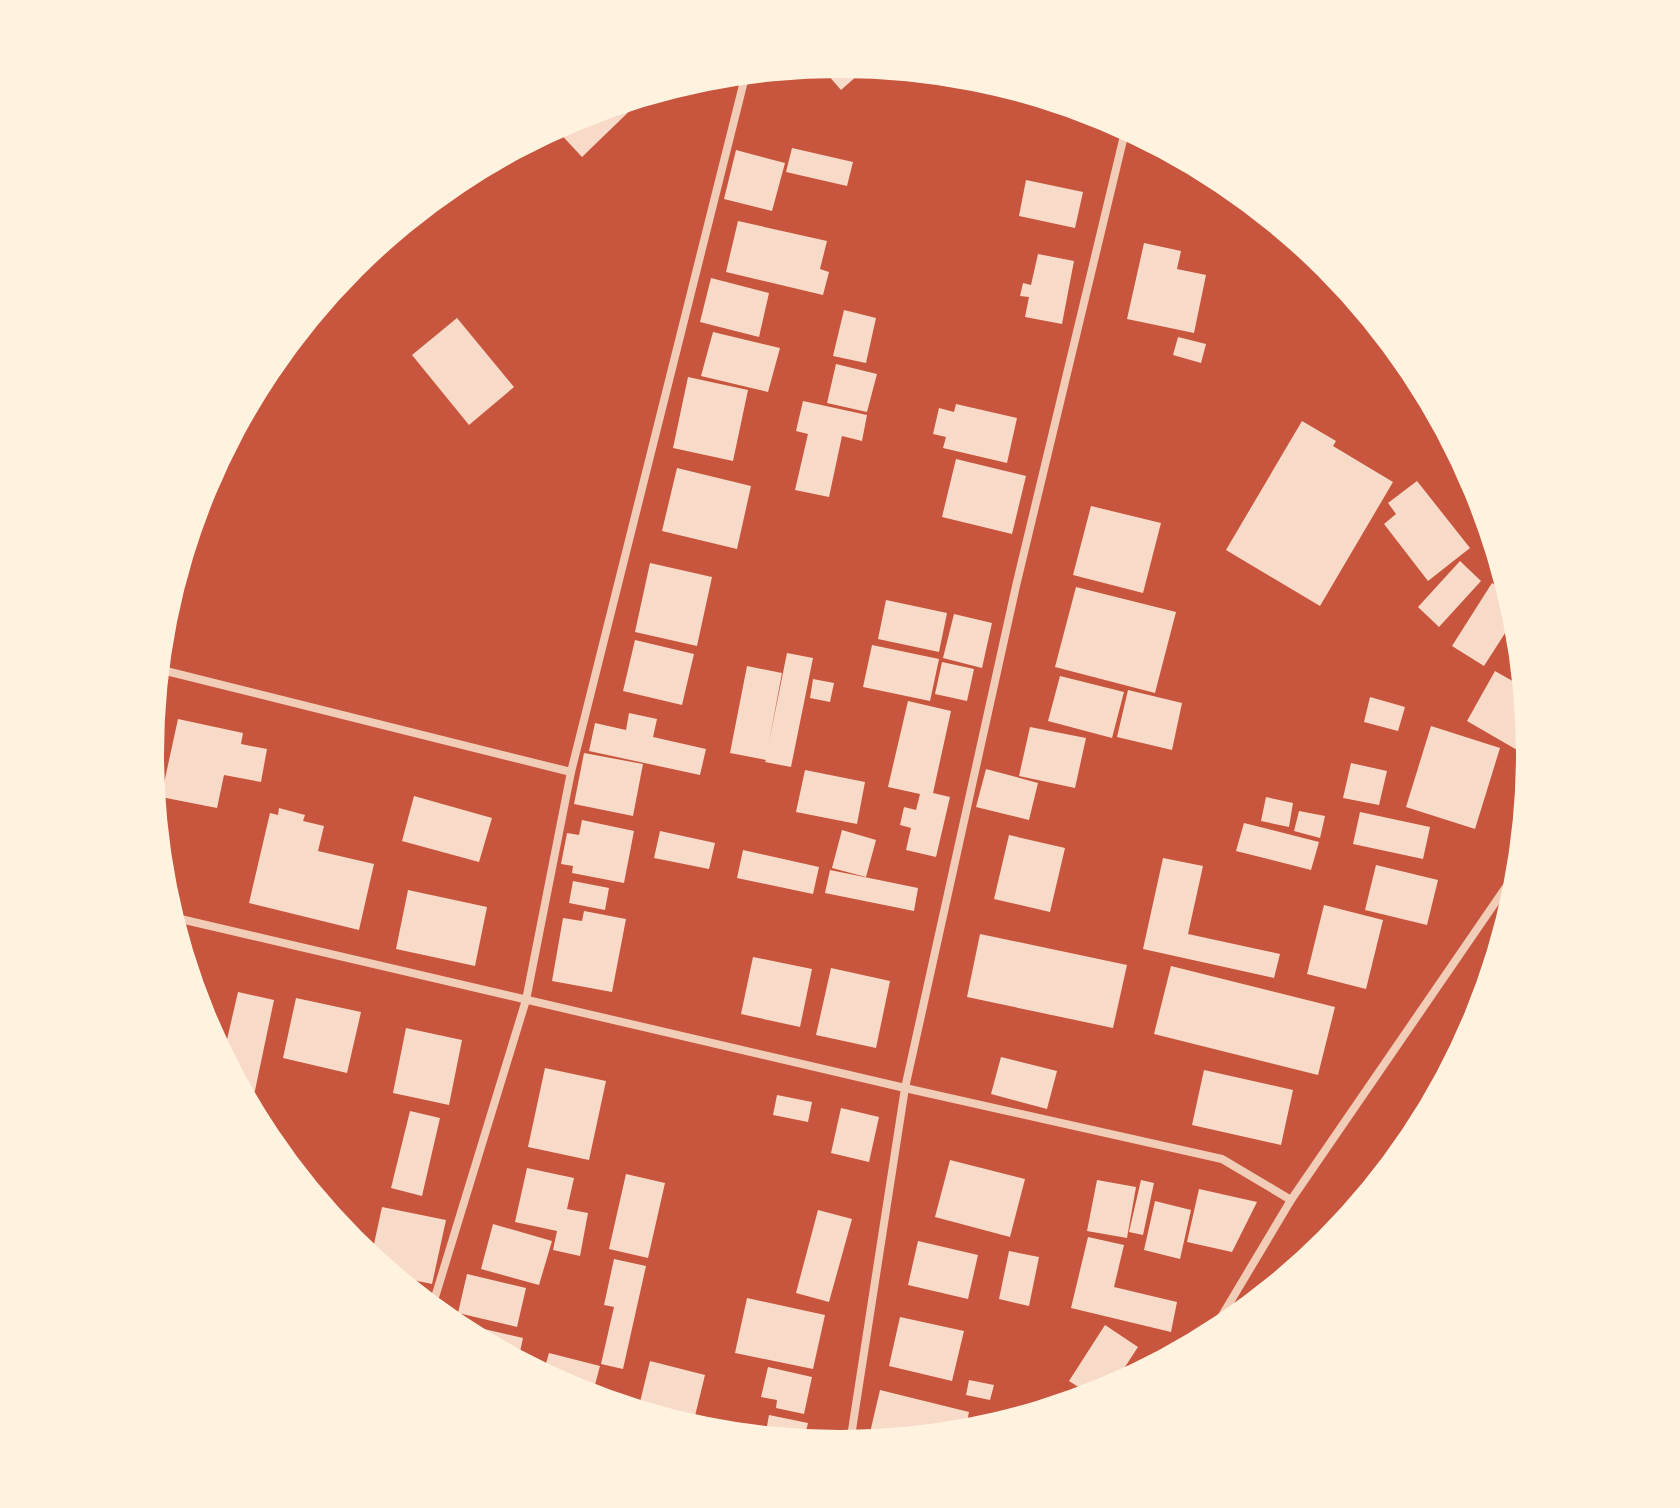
<svg xmlns="http://www.w3.org/2000/svg" width="1680" height="1508" font-family="'DejaVu Sans',sans-serif">
<style>
.building{fill:#f7dbc8}
.lines{fill:none;stroke-linecap:round;stroke-linejoin:round}
.minor{stroke:#f1ccb7;stroke-width:8}
.secondary{stroke:#fff3e0;stroke-width:16}
</style>
<rect width="100%" height="100%" fill="#c8553d"/>
<!-- building -->
<g class="building">
<polygon points="840,64 867,67 841,90 820,66"/>
<polygon points="640,97 642,99 582,157 555,128 576,116"/>
<polygon points="792,148 853,162 847,186 786,172"/>
<polygon points="736,150 785,163 772,211 724,199"/>
<polygon points="1026,180 1083,192 1075,228 1019,216"/>
<polygon points="738,221 827,241 820,269 829,272 823,295 726,272"/>
<polygon points="1144,243 1181,251 1177,269 1206,275 1194,333 1127,319"/>
<polygon points="1038,254 1074,261 1062,324 1025,317 1029,297 1020,296 1023,283 1031,285"/>
<polygon points="711,278 769,293 759,337 700,322"/>
<polygon points="844,310 876,318 866,363 833,356"/>
<polygon points="457,318 514,387 469,425 412,355"/>
<polygon points="713,332 780,348 768,392 701,376"/>
<polygon points="1178,337 1206,344 1201,363 1173,355"/>
<polygon points="836,364 877,374 867,412 827,403"/>
<polygon points="688,377 748,390 733,461 673,448"/>
<polygon points="803,401 867,415 862,441 842,436 829,497 795,490 808,434 796,431"/>
<polygon points="956,404 1017,418 1007,463 943,448 946,437 933,434 939,408 954,412"/>
<polygon points="1302,421 1336,441 1333,446 1393,482 1320,606 1226,550"/>
<polygon points="956,459 1026,476 1012,534 942,517"/>
<polygon points="677,468 751,486 737,549 662,531"/>
<polygon points="1417,481 1470,548 1428,581 1384,524 1396,514 1388,503"/>
<polygon points="1091,506 1161,523 1143,593 1073,575"/>
<polygon points="1460,561 1481,581 1439,627 1418,607"/>
<polygon points="650,563 712,577 697,646 635,632"/>
<polygon points="1492,583 1509,593 1516,616 1484,666 1452,646"/>
<polygon points="1076,587 1176,612 1155,693 1055,667"/>
<polygon points="886,600 947,613 939,652 878,639"/>
<polygon points="954,614 992,623 982,668 943,658"/>
<polygon points="635,640 694,654 682,705 623,691"/>
<polygon points="872,645 939,659 930,701 863,687"/>
<polygon points="1519,646 1522,669 1509,657"/>
<polygon points="787,653 813,658 791,767 765,762 766,760 730,753 747,666 782,673 769,742"/>
<polygon points="942,662 974,669 967,701 935,694"/>
<polygon points="1495,671 1523,687 1529,746 1524,754 1467,721"/>
<polygon points="1060,676 1124,692 1112,738 1048,721"/>
<polygon points="813,679 834,683 830,702 810,698"/>
<polygon points="1128,690 1182,703 1172,750 1117,737"/>
<polygon points="1370,697 1405,707 1398,731 1364,722"/>
<polygon points="908,701 951,711 933,793 950,797 936,857 906,850 911,828 900,825 904,807 916,810 920,794 888,787"/>
<polygon points="629,713 657,719 653,737 706,749 700,775 589,751 595,723 626,730"/>
<polygon points="178,719 243,733 241,744 267,749 261,782 224,775 217,808 161,797"/>
<polygon points="1431,726 1500,748 1475,829 1406,807"/>
<polygon points="1030,727 1086,738 1075,788 1019,776"/>
<polygon points="584,753 643,764 633,816 574,804"/>
<polygon points="1351,763 1387,771 1379,805 1343,798"/>
<polygon points="986,769 1038,783 1029,820 976,807"/>
<polygon points="805,770 865,782 857,824 796,812"/>
<polygon points="414,796 492,818 479,862 402,841"/>
<polygon points="1266,797 1293,803 1289,827 1261,821"/>
<polygon points="279,808 305,815 303,821 324,826 318,851 374,864 359,930 249,903 270,813 278,815"/>
<polygon points="1299,811 1325,816 1320,838 1294,831"/>
<polygon points="1360,812 1430,827 1423,859 1353,844"/>
<polygon points="582,820 634,831 624,883 572,873 573,866 561,864 567,833 579,835"/>
<polygon points="1244,823 1319,842 1311,870 1236,851"/>
<polygon points="842,830 876,840 866,877 832,868"/>
<polygon points="660,831 715,843 709,869 654,858"/>
<polygon points="1009,835 1065,848 1050,912 994,899"/>
<polygon points="743,850 819,867 813,894 737,878"/>
<polygon points="1163,858 1203,866 1188,934 1280,954 1274,978 1143,949"/>
<polygon points="1376,865 1438,880 1427,925 1365,910"/>
<polygon points="830,870 918,888 914,911 825,893"/>
<polygon points="573,881 609,888 605,910 569,903"/>
<polygon points="408,890 487,907 475,966 396,949"/>
<polygon points="1324,905 1383,920 1366,989 1307,974"/>
<polygon points="584,911 626,919 612,992 552,981 563,918 582,921"/>
<polygon points="980,934 1127,965 1113,1028 967,997"/>
<polygon points="753,957 812,969 800,1027 741,1014"/>
<polygon points="1171,966 1335,1007 1318,1075 1154,1034"/>
<polygon points="831,968 890,981 876,1048 816,1035"/>
<polygon points="238,992 274,1000 253,1100 246,1099 223,1057"/>
<polygon points="296,998 361,1012 347,1073 283,1058"/>
<polygon points="406,1028 462,1040 449,1105 393,1093"/>
<polygon points="1001,1057 1057,1071 1047,1109 991,1094"/>
<polygon points="545,1068 606,1081 589,1160 528,1147"/>
<polygon points="1204,1070 1293,1090 1281,1145 1192,1125"/>
<polygon points="777,1095 812,1102 808,1122 773,1115"/>
<polygon points="841,1108 879,1117 869,1162 831,1153"/>
<polygon points="410,1111 440,1118 422,1196 391,1188"/>
<polygon points="950,1160 1025,1179 1010,1237 935,1217"/>
<polygon points="527,1168 574,1178 567,1209 588,1213 580,1256 553,1250 557,1231 515,1222"/>
<polygon points="626,1174 665,1183 648,1258 609,1249"/>
<polygon points="1097,1180 1136,1187 1127,1238 1087,1231"/>
<polygon points="1141,1180 1154,1183 1143,1235 1129,1232"/>
<polygon points="1199,1189 1257,1202 1232,1252 1187,1242"/>
<polygon points="1155,1201 1191,1210 1180,1259 1144,1250"/>
<polygon points="382,1207 446,1220 432,1284 394,1276 371,1258"/>
<polygon points="818,1210 852,1219 829,1302 796,1293"/>
<polygon points="493,1224 552,1241 539,1285 481,1269"/>
<polygon points="1088,1237 1124,1245 1114,1287 1177,1302 1171,1332 1071,1308"/>
<polygon points="918,1241 978,1255 968,1299 908,1285"/>
<polygon points="1009,1251 1039,1257 1029,1306 999,1299"/>
<polygon points="614,1259 646,1266 623,1369 601,1364 614,1307 604,1305"/>
<polygon points="467,1274 526,1288 517,1327 458,1313"/>
<polygon points="747,1298 825,1315 813,1369 735,1353"/>
<polygon points="900,1317 964,1331 952,1381 889,1366"/>
<polygon points="1105,1325 1138,1347 1112,1387 1091,1395 1069,1381"/>
<polygon points="471,1326 523,1338 518,1361 469,1334"/>
<polygon points="549,1353 600,1366 592,1396 576,1391 543,1374"/>
<polygon points="650,1361 705,1375 694,1420 639,1406"/>
<polygon points="768,1367 812,1377 804,1414 776,1408 777,1400 761,1397"/>
<polygon points="969,1380 994,1385 990,1400 966,1395"/>
<polygon points="880,1390 969,1412 965,1432 868,1441"/>
<polygon points="769,1415 808,1423 804,1440 765,1437"/>
</g>
<g class="lines">
<!-- minor -->
<g class="minor">
<polyline points="158,669 571,772"/>
<polyline points="157,684 160,669"/>
<polyline points="172,917 905,1088 1222,1159 1291,1200"/>
<polyline points="432,1307 526,1000 571,772 746,73"/>
<polyline points="1211,1334 1291,1200 1519,868"/>
<polyline points="850,1443 905,1088 1016,586 1123,140 1134,132"/>
</g>
<!-- secondary -->
<polyline class="secondary" points="1316,256 1417,376"/>
</g>
<!-- crop -->
<path d="M0 0H1680V1508H0ZM164 754a676 676 0 1 1 1352 0a676 676 0 1 1-1352 0Z" fill="#fff3e0" fill-rule="evenodd"/>
</svg>
